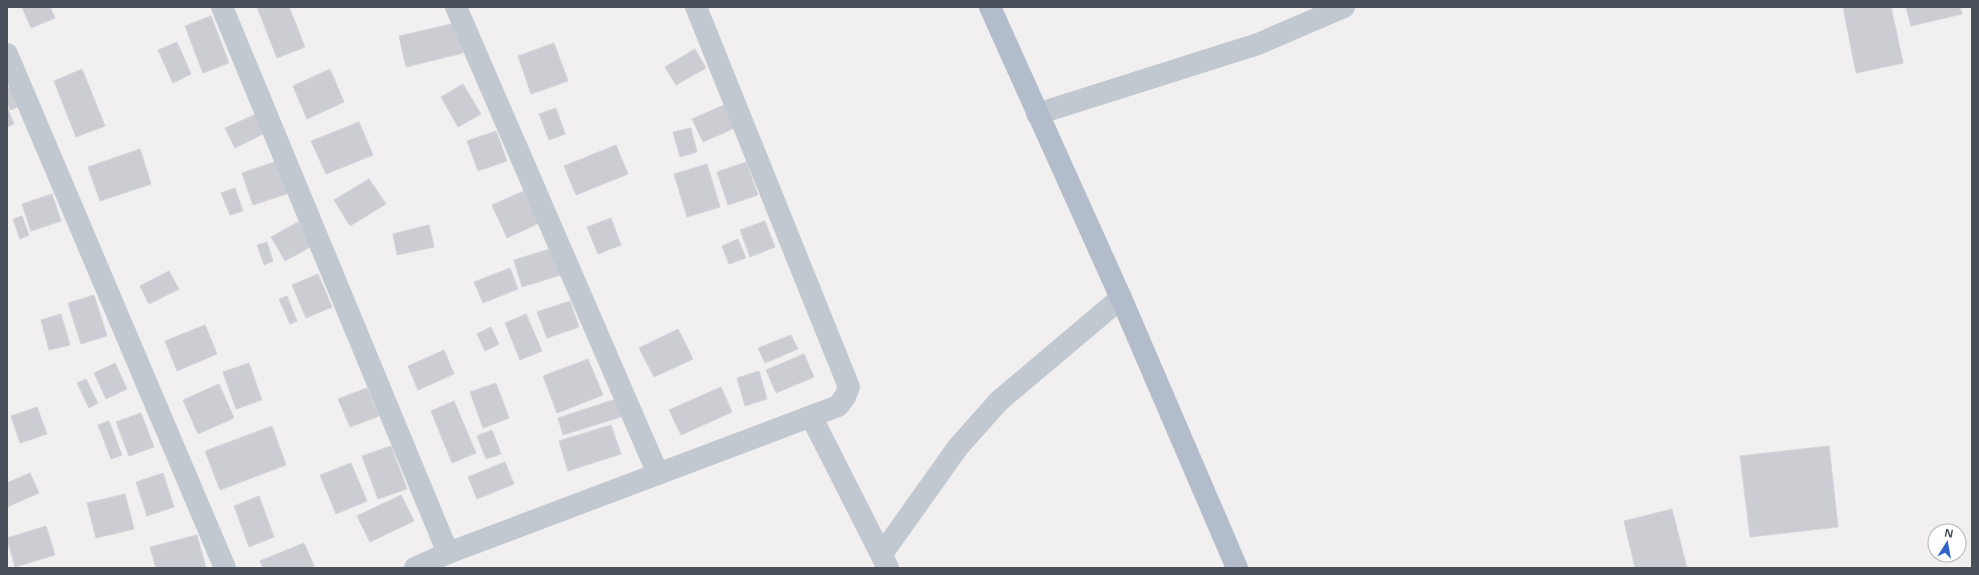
<svg xmlns="http://www.w3.org/2000/svg" width="1979" height="575" font-family="'Noto Sans',sans-serif">
<style>
.building{fill:#cccdd3;stroke:#d3d4d9}
.lines{fill:none;stroke-linecap:round;stroke-linejoin:round}
.minor{stroke:#c1c8cf;stroke-width:22}
.major{stroke:#b2bcca;stroke-width:22}
</style>
<rect width="100%" height="100%" fill="#f1efef"/>
<!-- building -->
<g class="building">
<polygon points="22,7 50,7 55,18 31,28"/>
<polygon points="257,7 289,7 305,47 277,58"/>
<polygon points="1843,7 1891,7 1903,63 1856,73"/>
<polygon points="1906,7 1960,7 1962,14 1911,26"/>
<polygon points="211,16 229,63 203,73 185,26"/>
<polygon points="456,23 463,53 406,67 399,36"/>
<polygon points="177,42 191,74 173,83 158,50"/>
<polygon points="554,43 568,81 531,94 518,56"/>
<polygon points="695,49 706,68 676,85 665,67"/>
<polygon points="82,69 105,126 76,137 54,81"/>
<polygon points="330,69 344,102 307,119 293,86"/>
<polygon points="463,84 481,114 458,127 441,97"/>
<polygon points="16,85 23,105 10,110 7,101 7,88"/>
<polygon points="724,105 735,128 703,142 692,119"/>
<polygon points="7,107 14,124 7,127"/>
<polygon points="556,108 565,134 549,140 539,114"/>
<polygon points="256,114 265,133 235,148 225,128"/>
<polygon points="359,122 373,155 326,174 311,141"/>
<polygon points="691,128 697,152 680,157 673,132"/>
<polygon points="496,131 507,161 478,171 467,141"/>
<polygon points="616,145 628,174 576,195 564,166"/>
<polygon points="140,149 151,184 100,201 88,167"/>
<polygon points="277,161 289,193 253,205 242,173"/>
<polygon points="746,162 758,195 728,205 717,172"/>
<polygon points="707,164 720,207 687,217 674,174"/>
<polygon points="369,179 386,204 350,226 334,200"/>
<polygon points="533,187 548,219 507,238 492,205"/>
<polygon points="235,188 243,211 230,215 221,193"/>
<polygon points="52,194 61,221 31,231 22,204"/>
<polygon points="22,216 29,235 20,239 13,219"/>
<polygon points="611,218 621,245 598,254 587,227"/>
<polygon points="765,221 775,247 750,257 740,230"/>
<polygon points="298,222 312,246 285,261 271,237"/>
<polygon points="429,225 434,247 397,255 393,234"/>
<polygon points="738,239 746,258 729,264 722,246"/>
<polygon points="267,242 273,261 264,265 257,245"/>
<polygon points="556,247 564,274 522,287 514,260"/>
<polygon points="510,268 518,289 483,303 474,282"/>
<polygon points="169,271 179,289 149,304 140,286"/>
<polygon points="318,274 332,307 306,318 292,285"/>
<polygon points="94,295 107,336 81,344 68,303"/>
<polygon points="287,296 297,321 290,324 279,299"/>
<polygon points="570,301 579,327 547,338 537,312"/>
<polygon points="61,314 70,345 49,350 41,320"/>
<polygon points="526,314 542,351 520,360 505,323"/>
<polygon points="205,325 217,354 177,371 165,341"/>
<polygon points="491,327 499,344 485,351 477,334"/>
<polygon points="678,329 693,359 654,377 639,348"/>
<polygon points="791,335 798,349 765,363 758,348"/>
<polygon points="444,350 454,374 418,390 408,366"/>
<polygon points="804,354 814,377 776,393 766,370"/>
<polygon points="588,359 603,395 557,413 543,376"/>
<polygon points="115,363 127,389 106,399 94,373"/>
<polygon points="249,363 262,400 236,409 223,372"/>
<polygon points="759,371 767,399 745,406 737,378"/>
<polygon points="86,379 98,403 89,408 77,383"/>
<polygon points="496,383 509,418 483,428 470,392"/>
<polygon points="219,384 234,418 198,434 183,400"/>
<polygon points="721,387 732,412 681,435 669,410"/>
<polygon points="367,388 379,416 350,427 338,399"/>
<polygon points="625,396 630,414 563,435 558,418"/>
<polygon points="454,401 476,453 452,463 431,411"/>
<polygon points="37,407 47,434 20,443 11,416"/>
<polygon points="141,413 154,447 129,456 116,422"/>
<polygon points="109,421 122,455 111,459 98,425"/>
<polygon points="611,425 621,454 568,471 559,441"/>
<polygon points="272,426 286,465 220,490 205,451"/>
<polygon points="492,430 501,454 486,459 477,436"/>
<polygon points="391,446 407,489 378,499 362,456"/>
<polygon points="1829,446 1838,527 1750,537 1740,456"/>
<polygon points="505,462 514,484 477,499 468,477"/>
<polygon points="351,463 367,501 336,514 320,475"/>
<polygon points="30,473 39,493 7,507 7,483"/>
<polygon points="163,473 174,507 147,516 136,482"/>
<polygon points="125,494 134,529 96,538 87,503"/>
<polygon points="401,495 414,521 370,542 357,516"/>
<polygon points="259,496 274,537 249,547 234,506"/>
<polygon points="1672,509 1687,568 1635,568 1624,521"/>
<polygon points="46,526 55,555 15,567 7,538"/>
<polygon points="197,535 206,568 156,568 150,547"/>
<polygon points="304,543 315,568 263,568 260,561"/>
</g>
<g class="lines">
<!-- minor -->
<g class="minor">
<polyline points="222,7 448,553"/>
<polyline points="456,7 658,474"/>
<polyline points="7,54 225,568"/>
<polyline points="1037,114 1258,44 1344,7"/>
<polyline points="811,416 888,568"/>
<polyline points="882,554 958,447 999,401 1121,298"/>
<polyline points="415,568 448,553 838,406 845,397 849,387 696,7"/>
</g>
<!-- major -->
<polyline class="major" points="990,7 1121,298 1237,568"/>
</g>
<!-- border -->
<rect width="1979" height="575" fill="none" stroke="#49505a" stroke-width="16"/>
<!-- north arrow -->
<g transform="translate(1947 543) rotate(11)"><circle r="19" fill="#ffffff" stroke="#b6b9bd"/>
<path d="M0-3L7 15L0 10L-7 15Z" fill="#3064ca"/>
<text y="-6" font-size="11" font-weight="bold" text-anchor="middle" fill="#49505a">N</text>
</g>
</svg>
